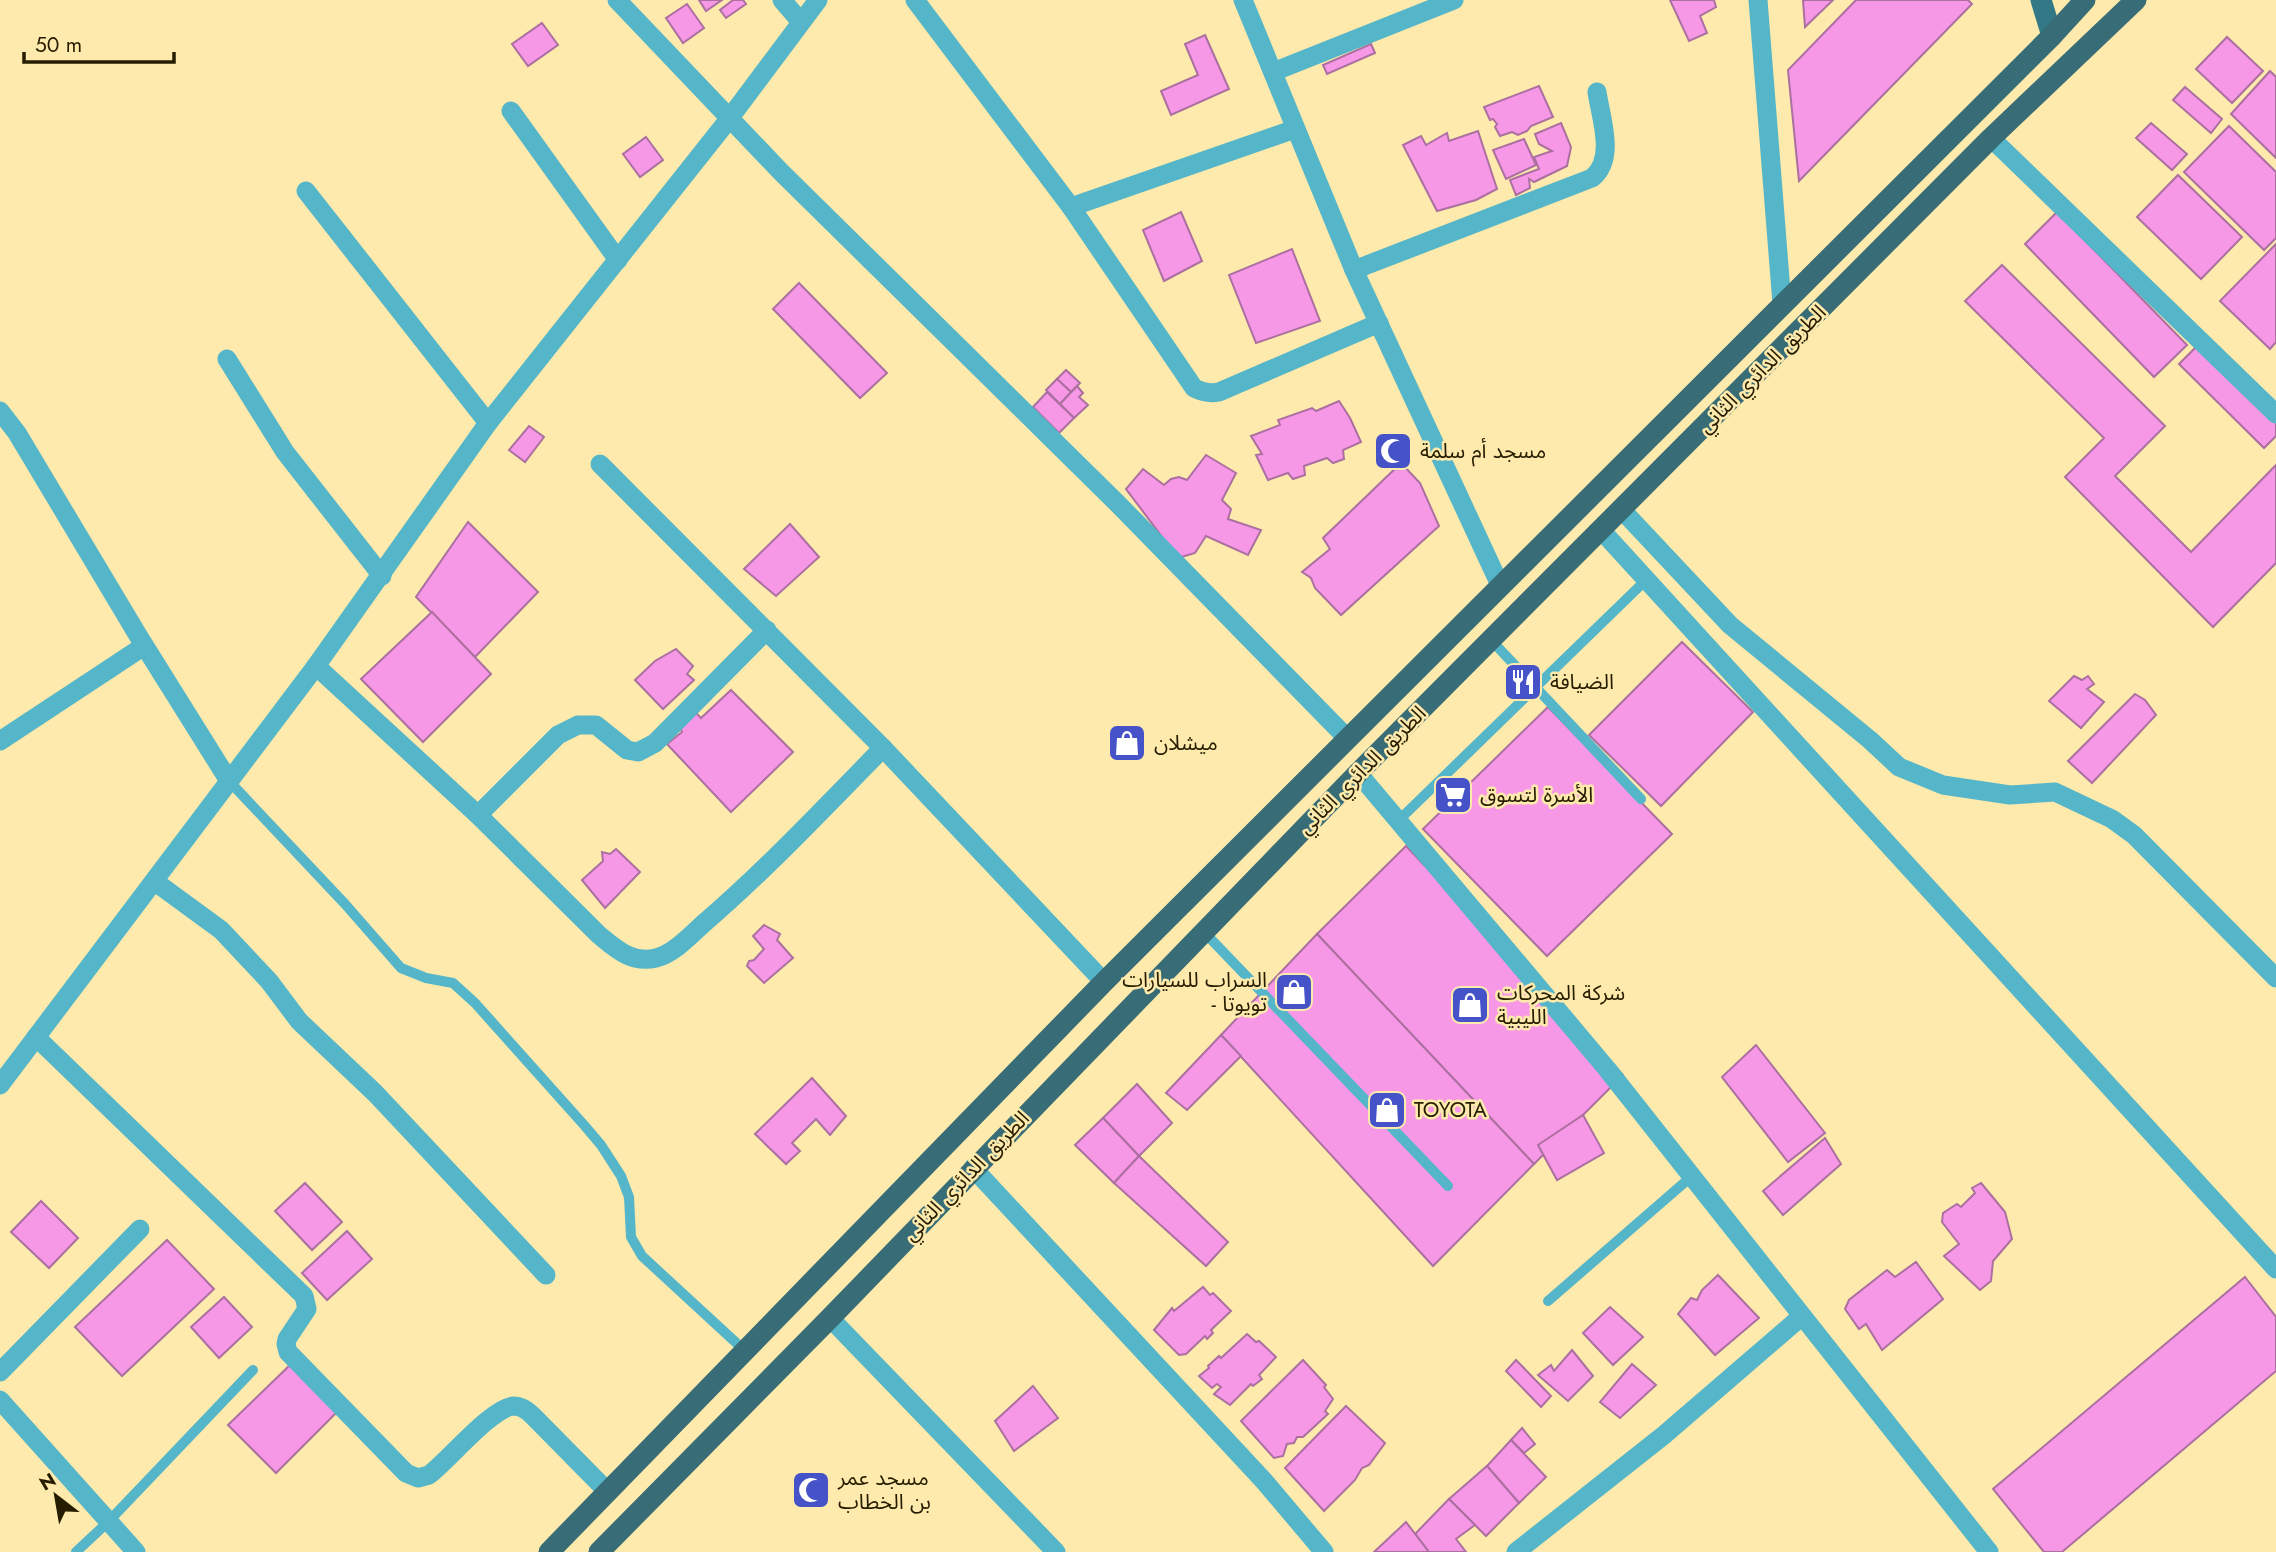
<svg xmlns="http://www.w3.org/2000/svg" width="2276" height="1552" font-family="Jost,'Noto Sans Arabic',sans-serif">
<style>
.building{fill:#f798e7;stroke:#ab6fa0;stroke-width:2}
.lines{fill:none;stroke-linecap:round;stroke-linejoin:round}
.service{stroke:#55b5c9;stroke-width:10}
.minor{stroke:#55b5c9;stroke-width:19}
.primary{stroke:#337886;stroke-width:21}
.trunk{stroke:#386c76;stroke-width:21}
.labels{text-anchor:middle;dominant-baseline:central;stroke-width:5;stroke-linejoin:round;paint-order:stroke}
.street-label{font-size:21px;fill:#261c00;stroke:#fdeaac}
.poi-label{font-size:21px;fill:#261c00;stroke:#fdeaac;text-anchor:start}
</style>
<rect width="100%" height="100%" fill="#fdeaac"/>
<!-- building -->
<g class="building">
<polygon points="699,0 722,0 706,11"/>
<polygon points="733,0 743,0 746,4 726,18 720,10"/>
<polygon points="1670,0 1714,0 1716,7 1700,16 1707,33 1689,41"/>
<polygon points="1803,0 1833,0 1805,27"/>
<polygon points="1856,0 1968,0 1972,4 1799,181 1788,70"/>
<polygon points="687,4 704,28 683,43 666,18"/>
<polygon points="542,23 558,45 528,66 512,44"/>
<polygon points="1205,35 1229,89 1171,115 1161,91 1198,75 1185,44"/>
<polygon points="2227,37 2263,71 2232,103 2196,69"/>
<polygon points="1371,44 1375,53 1327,74 1323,65"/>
<polygon points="2270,71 2276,77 2276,158 2231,114"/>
<polygon points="1539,86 1553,117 1531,126 1527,131 1518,135 1512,132 1500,136 1495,127 1497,124 1493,119 1490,120 1484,107"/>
<polygon points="2185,87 2222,119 2211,133 2173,100"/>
<polygon points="1561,123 1571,147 1567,166 1534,182 1529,179 1530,188 1516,195 1510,180 1539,169 1534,157 1552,151 1539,144 1535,134"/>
<polygon points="2151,123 2187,154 2172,170 2136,138"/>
<polygon points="2229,126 2276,172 2276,238 2264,250 2184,172"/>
<polygon points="1478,131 1497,189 1476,200 1437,211 1403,145 1421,136 1426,145 1447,133 1449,141"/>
<polygon points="646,137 663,160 640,177 623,154"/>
<polygon points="1524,139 1536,165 1506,179 1493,150"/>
<polygon points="2178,175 2242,237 2201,279 2137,217"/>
<polygon points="1181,212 1202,261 1164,281 1143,230"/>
<polygon points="2057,212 2187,345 2154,377 2025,244"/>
<polygon points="2276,244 2276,342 2270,349 2220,301"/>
<polygon points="1292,249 1320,321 1256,343 1229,275"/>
<polygon points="2002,265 2165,426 2115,476 2191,552 2276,465 2276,563 2213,627 2065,477 2104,438 1965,301"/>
<polygon points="799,283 887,373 860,398 773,309"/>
<polygon points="2199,344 2276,420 2276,436 2264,448 2179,364"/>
<polygon points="1066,370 1080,383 1071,392 1057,379"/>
<polygon points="1057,379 1071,392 1060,404 1046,390"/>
<polygon points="1077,386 1083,393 1079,397 1088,405 1074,418 1060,404"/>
<polygon points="1047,392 1074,418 1059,433 1033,407"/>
<polygon points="1339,401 1350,418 1361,442 1343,450 1344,459 1333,463 1327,458 1304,466 1305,475 1293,479 1288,473 1268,480 1256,455 1262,454 1251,436 1280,425 1278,420 1312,408 1316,411"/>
<polygon points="529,426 544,437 525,462 509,450"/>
<polygon points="1206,455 1236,473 1222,500 1231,509 1228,519 1261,530 1248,555 1206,536 1195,553 1178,558 1126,489 1143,469 1164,485 1171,479 1179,477 1187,480"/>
<polygon points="1401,463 1420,483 1439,526 1341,615 1315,588 1311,578 1302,572 1330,549 1323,538"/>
<polygon points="468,522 538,592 475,657 416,597"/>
<polygon points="790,524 819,557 776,596 744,569"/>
<polygon points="432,612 491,674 423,742 361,679"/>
<polygon points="1682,642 1753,712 1661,806 1589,735"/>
<polygon points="676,649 693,666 687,674 694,680 663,709 635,680 655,661"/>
<polygon points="2074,676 2082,680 2088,676 2094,684 2087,689 2104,702 2081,728 2049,701"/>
<polygon points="731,690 793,752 731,812 667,744 682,732 679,724 694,711 701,718"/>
<polygon points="2135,694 2145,700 2156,715 2092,783 2068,761"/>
<polygon points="1548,707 1672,834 1547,956 1423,829"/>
<polygon points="1406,846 1623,1075 1534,1164 1317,934"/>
<polygon points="616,849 640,872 605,908 582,880 603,861 602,852 610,854"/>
<polygon points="764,925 780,934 777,940 793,958 764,983 747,966 749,961 754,960 764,949 753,936"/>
<polygon points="1317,934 1534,1164 1433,1266 1221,1035"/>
<polygon points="1221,1035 1241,1056 1187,1110 1166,1093"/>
<polygon points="1756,1045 1825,1133 1788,1162 1722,1077"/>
<polygon points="812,1078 846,1116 830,1135 816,1119 792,1143 800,1151 786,1164 755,1134"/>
<polygon points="1137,1084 1172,1123 1139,1156 1103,1118"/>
<polygon points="1583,1115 1604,1153 1557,1180 1538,1145"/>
<polygon points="1103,1118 1139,1156 1114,1183 1075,1145"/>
<polygon points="1825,1138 1841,1164 1783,1215 1763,1191"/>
<polygon points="1139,1156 1228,1242 1206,1266 1114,1183"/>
<polygon points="305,1183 342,1222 312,1250 275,1211"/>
<polygon points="1981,1183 2005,1212 2012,1239 1993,1261 1991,1281 1980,1290 1944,1256 1959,1244 1942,1222 1943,1213 1957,1204 1961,1207 1975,1193 1972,1188"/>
<polygon points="41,1201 78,1238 49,1268 11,1232"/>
<polygon points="347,1231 372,1259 327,1300 302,1273"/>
<polygon points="167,1240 214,1289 122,1376 75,1327"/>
<polygon points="1916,1262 1943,1299 1882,1350 1866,1324 1859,1329 1845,1309 1849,1300 1887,1270 1895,1277"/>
<polygon points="1718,1275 1759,1318 1715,1355 1678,1314 1691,1298 1697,1300 1702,1290"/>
<polygon points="2245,1277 2276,1317 2276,1371 2062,1552 2044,1552 1993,1489"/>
<polygon points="1203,1287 1210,1295 1213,1293 1231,1311 1211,1330 1213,1333 1207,1339 1205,1336 1186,1354 1179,1355 1154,1330 1172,1308 1174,1311"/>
<polygon points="224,1297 252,1327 219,1358 191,1327"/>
<polygon points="1610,1307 1643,1337 1613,1365 1583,1333"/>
<polygon points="1247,1334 1256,1342 1259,1341 1276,1357 1259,1375 1262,1379 1253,1386 1251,1384 1230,1405 1214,1394 1221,1387 1217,1384 1212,1388 1199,1376 1209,1368 1208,1366 1219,1356 1221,1358"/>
<polygon points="1572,1350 1593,1376 1568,1401 1538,1375 1551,1365 1554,1371"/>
<polygon points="1303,1360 1326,1385 1324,1387 1333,1399 1325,1411 1328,1414 1303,1437 1297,1437 1294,1443 1287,1444 1283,1456 1274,1458 1241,1421"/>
<polygon points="1516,1360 1551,1396 1541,1407 1506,1371"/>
<polygon points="1632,1364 1656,1385 1620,1418 1600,1402"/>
<polygon points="290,1365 337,1412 276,1473 228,1425"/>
<polygon points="1033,1386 1058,1418 1014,1451 995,1421"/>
<polygon points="1346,1406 1385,1443 1369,1465 1362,1468 1355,1480 1324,1511 1285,1468"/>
<polygon points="1522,1428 1535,1444 1524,1453 1511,1440"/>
<polygon points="1511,1440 1546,1477 1519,1503 1487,1466"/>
<polygon points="1487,1466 1519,1503 1486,1536 1449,1499"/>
<polygon points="1449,1499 1475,1525 1456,1539 1466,1552 1429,1552 1415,1534"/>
<polygon points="1406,1522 1429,1552 1374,1552"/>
</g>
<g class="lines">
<!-- service -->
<g class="service">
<polyline points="1491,640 1641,799"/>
<polyline points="229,781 345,904 401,968 426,978 453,983 475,1003 584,1125 601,1145 621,1176 629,1197 631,1237 642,1256 744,1350"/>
<polyline points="1398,821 1646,580"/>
<polyline points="1204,932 1448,1186"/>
<polyline points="1548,1301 1692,1176"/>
<polyline points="76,1552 109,1521 253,1370"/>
</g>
<!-- minor -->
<g class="minor">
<polyline points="617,0 781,172 1119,505 1347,738"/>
<polyline points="782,0 801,22"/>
<polyline points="915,0 1071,207 1295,129"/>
<polyline points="1243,0 1354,270 1500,585"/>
<polyline points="1758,0 1782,304"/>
<polyline points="1273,72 1454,0"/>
<polyline points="511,111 618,260"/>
<polyline points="1991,138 2276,414"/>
<polyline points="306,191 488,423"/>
<path d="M1071,207L1194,388C1202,392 1209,394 1219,392L1379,323"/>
<path d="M1354,270L1592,178C1616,159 1601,119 1597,92"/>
<polyline points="227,359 285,452 382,576"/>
<polyline points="0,411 17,433 139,637 229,781"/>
<polyline points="600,464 883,748 1104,982"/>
<polyline points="1622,510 1730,625 1870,740 1899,767 1943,785 2010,795 2055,792 2112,819 2134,835 2276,978"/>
<polyline points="1601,530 2276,1269"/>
<path d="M316,666L478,815L599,935C616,949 632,964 656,958C673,954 690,936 703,924C767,869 824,808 883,748"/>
<polyline points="0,741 144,646"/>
<polyline points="1358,773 1607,1069 1989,1552"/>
<polyline points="478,815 558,735 578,725 596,725 627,750 638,752 655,743 767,630"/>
<polyline points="154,881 221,930 269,981 299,1021 375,1093 546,1275"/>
<path d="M36,1037L304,1296L307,1309L287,1339L286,1344L288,1352L406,1473L418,1478L429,1475C449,1460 492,1407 514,1406C522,1406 528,1411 533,1416L608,1492"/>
<polyline points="0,1085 316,666 488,423 729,119 818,0"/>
<polyline points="973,1168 1264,1481 1324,1552"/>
<polyline points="830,1318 1056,1552"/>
<polyline points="0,1372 140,1229"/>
<polyline points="0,1400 136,1552"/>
<polyline points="1516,1552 1664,1435 1802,1316"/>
</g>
<!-- primary -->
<polyline class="primary" points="2041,0 2052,36"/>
<!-- trunk -->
<g class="trunk">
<polyline points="549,1552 1104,982 2052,36 2085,0"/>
<polyline points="599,1552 830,1318 1358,773 1991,138 2136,0"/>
</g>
</g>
<!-- icons -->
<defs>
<symbol id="mosque-square" viewBox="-11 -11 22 22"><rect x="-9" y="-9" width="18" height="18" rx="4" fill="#4653c8" stroke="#fdeaac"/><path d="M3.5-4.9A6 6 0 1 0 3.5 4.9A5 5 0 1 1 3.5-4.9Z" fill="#fff"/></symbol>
<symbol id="restaurant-square" viewBox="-11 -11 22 22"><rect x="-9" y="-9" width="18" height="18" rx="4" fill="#4653c8" stroke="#fdeaac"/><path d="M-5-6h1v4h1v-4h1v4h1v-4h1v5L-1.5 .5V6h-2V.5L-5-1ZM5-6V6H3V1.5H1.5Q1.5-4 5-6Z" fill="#fff"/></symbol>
<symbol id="shop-square" viewBox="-11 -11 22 22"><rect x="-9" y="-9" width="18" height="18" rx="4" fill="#4653c8" stroke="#fdeaac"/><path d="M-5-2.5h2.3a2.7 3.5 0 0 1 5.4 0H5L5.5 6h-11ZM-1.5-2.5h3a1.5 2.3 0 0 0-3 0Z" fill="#fff"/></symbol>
<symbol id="supermarket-square" viewBox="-11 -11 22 22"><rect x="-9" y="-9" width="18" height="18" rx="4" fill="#4653c8" stroke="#fdeaac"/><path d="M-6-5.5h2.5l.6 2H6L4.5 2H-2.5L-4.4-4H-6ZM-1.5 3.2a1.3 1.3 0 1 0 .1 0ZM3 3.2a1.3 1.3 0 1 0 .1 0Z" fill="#fff"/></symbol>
</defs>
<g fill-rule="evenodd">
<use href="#mosque-square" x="1371" y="429" width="44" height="44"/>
<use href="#restaurant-square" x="1501" y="660" width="44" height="44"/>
<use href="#shop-square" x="1105" y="721" width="44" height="44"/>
<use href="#supermarket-square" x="1431" y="773" width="44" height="44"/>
<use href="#shop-square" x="1272" y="970" width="44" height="44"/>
<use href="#shop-square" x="1448" y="983" width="44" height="44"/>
<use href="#shop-square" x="1365" y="1088" width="44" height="44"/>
<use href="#mosque-square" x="789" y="1468" width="44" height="44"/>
</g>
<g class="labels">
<!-- street labels -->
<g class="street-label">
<text transform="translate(1762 369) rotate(-45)">الطريق الدائري الثاني</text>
<text transform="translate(1362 770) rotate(-45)">الطريق الدائري الثاني</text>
<text transform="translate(966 1176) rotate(-46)">الطريق الدائري الثاني</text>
</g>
<!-- poi labels -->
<g class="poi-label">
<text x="1420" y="451">مسجد أم سلمة</text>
<text x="1550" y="682">الضيافة</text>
<text x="1154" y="743">ميشلان</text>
<text x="1480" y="795">الأسرة لتسوق</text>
<text x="1267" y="980" text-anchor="end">السراب للسيارات<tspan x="1267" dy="24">- تويوتا</tspan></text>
<text x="1497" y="993">شركة المحركات<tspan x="1497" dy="24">الليبية</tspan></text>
<text x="1414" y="1110">TOYOTA</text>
<text x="838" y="1478">مسجد عمر<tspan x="838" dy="24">بن الخطاب</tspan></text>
</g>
</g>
<!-- north arrow -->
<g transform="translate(56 1496) rotate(329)" stroke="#fdeaac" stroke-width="5" paint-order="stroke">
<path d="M0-5L12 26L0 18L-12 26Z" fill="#261c00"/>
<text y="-10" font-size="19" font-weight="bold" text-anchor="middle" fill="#261c00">N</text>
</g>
<!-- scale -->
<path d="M24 52v10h150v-10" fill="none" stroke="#261c00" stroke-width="3.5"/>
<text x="35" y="52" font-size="21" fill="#261c00" stroke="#fdeaac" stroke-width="5" paint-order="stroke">50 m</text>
</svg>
